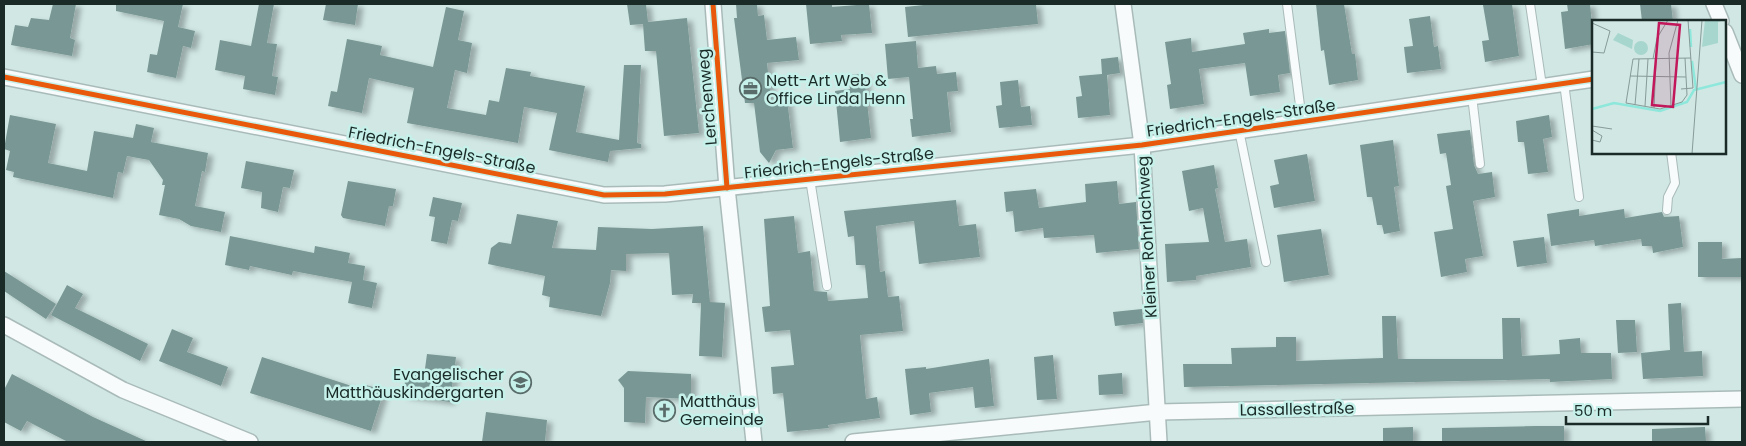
<svg xmlns="http://www.w3.org/2000/svg" width="1746" height="446" font-family="Poppins,sans-serif">
<style>
.building{fill:#799794;filter:url(#shadow)}
.lines{fill:none;stroke-linecap:round;stroke-linejoin:round}
.lane-casing{stroke:#a9bbb9;stroke-width:10}
.street-casing{stroke:#a9bbb9;stroke-width:18}
.lane{stroke:#f8fbfb;stroke-width:8}
.street{stroke:#f8fbfb;stroke-width:15}
.cycleway-casing{stroke:#c6f1ea;stroke-width:8}
.cycleway{stroke:#e8590c;stroke-width:5}
.labels{text-anchor:middle;dominant-baseline:central;stroke-width:5;stroke-linejoin:round;paint-order:stroke}
.poi-label{font-size:16px;fill:#192a27;stroke:#c6f1ea;text-anchor:start}
.street-label{font-size:16px;fill:#192a27;stroke:#c6f1ea}
.inset-river{fill:none;stroke:#8de8db;stroke-width:2.5}
.inset-road{fill:none;stroke:#879b98;stroke-width:1}
.view{fill:#c2185b;fill-opacity:0.15;stroke:#c2185b;stroke-width:2.5}
.inset-edge{fill:none;stroke:#192a27;stroke-width:2.5}
</style>
<defs>
<filter id="shadow"><feDropShadow dx="5.5" dy="3" stdDeviation="2.5" flood-color="#0004"/></filter>
</defs>
<rect width="100%" height="100%" fill="#d0e7e4"/>
<!-- building -->
<g class="building">
<polygon points="53,4 76,4 70,38 75,40 72,56 11,45 15,25 28,27 31,18 49,20"/>
<polygon points="116,4 183,4 178,27 195,31 191,48 183,46 176,78 147,72 150,54 157,55 164,21 116,11"/>
<polygon points="259,4 274,4 267,43 277,44 272,76 278,77 275,95 243,89 245,76 215,70 220,40 251,46"/>
<polygon points="326,4 358,4 355,25 323,20"/>
<polygon points="627,4 646,4 648,22 687,18 699,133 664,136 656,51 645,51 643,24 630,25"/>
<polygon points="736,4 757,4 758,16 764,15 767,40 796,37 799,60 767,63 771,100 787,99 793,148 776,150 769,163 760,152 754,103 745,103 734,18 737,18"/>
<polygon points="806,4 832,4 832,7 869,4 872,33 841,35 842,41 810,44"/>
<polygon points="933,4 1036,4 1038,24 908,37 905,7"/>
<polygon points="1316,4 1344,4 1352,54 1355,54 1358,80 1329,85 1324,50 1321,51"/>
<polygon points="1499,4 1512,4 1519,56 1485,62 1482,41 1489,40 1483,5"/>
<polygon points="1567,4 1590,4 1594,44 1565,49 1561,12 1568,11"/>
<polygon points="1640,4 1671,4 1673,21 1642,21"/>
<polygon points="446,7 464,11 458,40 472,43 467,73 455,70 447,108 486,115 489,100 499,102 506,68 531,72 530,76 585,86 576,132 619,140 624,65 641,65 637,143 641,144 641,148 610,151 608,162 549,150 557,113 524,107 518,143 407,123 414,88 369,78 362,113 328,106 331,91 337,92 347,39 382,46 380,55 433,67"/>
<polygon points="1430,16 1434,47 1438,46 1441,69 1407,73 1404,47 1413,46 1409,19"/>
<polygon points="1269,29 1269,33 1285,31 1290,73 1278,75 1280,92 1250,96 1245,63 1199,69 1204,104 1170,109 1167,85 1171,84 1165,42 1191,38 1192,52 1245,44 1243,33"/>
<polygon points="916,41 918,68 936,66 937,74 956,72 958,91 947,92 951,132 912,137 910,119 913,119 909,77 888,79 885,44"/>
<polygon points="1118,57 1120,73 1107,75 1110,115 1078,118 1076,97 1082,96 1079,76 1102,74 1101,59"/>
<polygon points="864,74 871,138 840,142 835,91 850,89 848,75"/>
<polygon points="1018,80 1021,107 1030,106 1032,125 999,128 996,106 1002,105 1000,82"/>
<polygon points="10,115 56,124 48,163 87,171 94,131 133,138 136,124 154,128 151,142 208,153 205,172 202,171 195,206 225,212 221,232 191,226 179,219 159,215 165,185 162,185 163,180 149,160 127,156 123,173 118,172 113,198 13,177 14,172 6,170 10,151 4,149"/>
<polygon points="1549,115 1552,137 1543,139 1548,172 1528,174 1524,142 1518,142 1516,121"/>
<polygon points="1470,130 1474,165 1478,174 1492,172 1495,197 1473,201 1483,256 1465,259 1467,272 1441,277 1434,232 1453,229 1446,186 1451,185 1446,153 1440,154 1437,134"/>
<polygon points="1393,140 1399,186 1394,187 1400,231 1384,234 1382,225 1377,225 1372,197 1367,197 1360,145"/>
<polygon points="1307,154 1315,201 1274,208 1270,186 1279,184 1274,160"/>
<polygon points="246,161 294,170 290,188 283,187 278,212 261,208 262,192 241,188"/>
<polygon points="1214,165 1218,188 1215,189 1225,242 1247,239 1251,267 1196,276 1196,280 1167,282 1165,244 1209,242 1203,208 1189,211 1182,171"/>
<polygon points="348,181 396,189 393,206 389,206 385,226 343,218 341,215"/>
<polygon points="1117,181 1119,204 1136,202 1139,249 1096,253 1094,235 1044,238 1043,228 1015,232 1013,211 1006,212 1004,192 1036,189 1039,208 1086,202 1085,184"/>
<polygon points="433,197 462,203 458,221 452,220 447,244 431,241 435,217 429,216"/>
<polygon points="956,200 959,226 976,224 980,257 919,264 914,221 876,226 880,272 885,271 888,297 899,296 903,331 860,335 866,399 877,397 880,418 828,425 829,428 787,432 783,393 773,394 771,367 794,365 790,330 765,332 762,307 770,306 764,219 794,216 798,253 810,251 814,291 827,292 828,301 868,298 865,265 856,265 854,236 848,237 844,211"/>
<polygon points="1579,209 1579,216 1624,209 1625,218 1662,212 1664,217 1679,216 1683,247 1653,253 1652,246 1642,246 1641,239 1595,246 1594,240 1551,246 1547,214"/>
<polygon points="517,214 558,221 552,248 596,250 598,227 652,229 703,226 710,302 725,303 722,357 699,356 701,303 692,303 693,294 672,295 669,253 626,254 626,271 611,270 610,283 601,316 549,307 550,297 542,295 545,276 488,264 491,248 499,242 511,244"/>
<polygon points="1321,229 1329,275 1284,282 1277,235"/>
<polygon points="230,236 314,253 315,246 350,253 348,263 365,266 363,280 377,283 372,308 348,303 352,282 293,271 292,275 250,266 249,270 225,265"/>
<polygon points="1544,237 1547,263 1517,267 1513,241"/>
<polygon points="1698,242 1722,242 1722,259 1742,258 1742,277 1698,277"/>
<polygon points="4,271 56,304 46,319 4,291"/>
<polygon points="67,285 83,294 75,308 148,344 140,361 51,315"/>
<polygon points="1681,303 1684,352 1702,351 1703,376 1643,379 1641,353 1670,350 1668,304"/>
<polygon points="1142,309 1143,323 1115,326 1113,312"/>
<polygon points="1382,316 1396,316 1398,359 1503,359 1502,318 1520,318 1522,356 1560,354 1559,340 1580,338 1581,353 1611,353 1612,379 1550,382 1550,379 1184,387 1183,364 1232,364 1231,348 1276,347 1276,337 1296,337 1296,361 1383,358"/>
<polygon points="1616,320 1635,320 1637,352 1618,353"/>
<polygon points="172,329 193,338 187,352 228,367 221,386 159,361"/>
<polygon points="427,354 456,357 450,402 403,396 406,374 424,376"/>
<polygon points="1053,355 1057,399 1037,400 1034,357"/>
<polygon points="262,357 361,389 362,384 384,390 371,431 250,393"/>
<polygon points="989,359 994,406 975,408 973,387 929,393 931,412 910,415 905,369 926,367 926,369"/>
<polygon points="628,371 691,374 691,399 646,397 645,423 624,422 624,388 618,380"/>
<polygon points="1122,373 1123,394 1099,395 1098,375"/>
<polygon points="12,374 93,417 148,442 68,442 27,421 21,431 4,422 4,390"/>
<polygon points="486,412 547,420 545,442 482,442"/>
<polygon points="1537,426 1564,426 1564,442 1442,442 1442,428"/>
<polygon points="1413,427 1413,442 1383,442 1383,428"/>
<polygon points="1705,427 1706,442 1652,442 1652,429"/>
</g>
<g class="lines">
<defs>
<g id="lane">
<polyline points="1287,4 1302,121"/>
<polyline points="1530,4 1542,86"/>
<polyline points="1564,83 1579,197"/>
<polyline points="1472,96 1480,164"/>
<polyline points="1239,130 1266,262"/>
<polyline points="810,179 827,286"/>
<polyline points="1667,210 1668,197 1675,183 1671,152"/>
</g>
<g id="street">
<polyline points="713,4 727,188 754,442"/>
<polyline points="1123,4 1142,145 1159,442"/>
<polyline points="1714,4 1721,21"/>
<polyline points="1725,32 1742,75"/>
<polyline points="4,77 604,195 665,194 1142,145 1594,79"/>
<polyline points="4,325 123,390 250,442"/>
<polyline points="853,442 1158,412 1742,399"/>
</g>
</defs>
<!-- lane casing -->
<use href="#lane" class="lane-casing"/>
<!-- street casing -->
<use href="#street" class="street-casing"/>
<!-- lane -->
<use href="#lane" class="lane"/>
<!-- street -->
<use href="#street" class="street"/>
<defs>
<g id="cycleway">
<polyline points="713,4 727,188"/>
<polyline points="4,77 604,195 665,194 1142,145 1594,79"/>
</g>
</defs>
<!-- cycleway casing -->
<use href="#cycleway" class="cycleway-casing"/>
<!-- cycleway -->
<use href="#cycleway" class="cycleway"/>
</g>
<!-- icons -->
<defs>
<symbol id="office-ring" viewBox="-11 -11 22 22"><circle r="9.5" fill="#c6f1ea" stroke="#596c69" stroke-width="1.5"/><path d="M-6-3h4V-5.5h4V-3h4V5H-6ZM-1-4.5V-3h2v-1.5ZM-6 0V1H6V0Z" fill="#596c69"/></symbol>
<symbol id="school-ring" viewBox="-11 -11 22 22"><circle r="9.5" fill="#c6f1ea" stroke="#596c69" stroke-width="1.5"/><path d="M0-5L7-2L0 1L-7-2ZM-4 1L0 2.5L4 1V4Q0 6-4 4Z" fill="#596c69"/></symbol>
<symbol id="church-ring" viewBox="-11 -11 22 22"><circle r="9.5" fill="#c6f1ea" stroke="#596c69" stroke-width="1.5"/><path d="M-1.2-6h2.4v3.5h3.3v2.4h-3.3V6h-2.4V-.1h-3.3v-2.4h3.3Z" fill="#596c69"/></symbol>
</defs>
<g fill-rule="evenodd">
<use href="#office-ring" x="738" y="76" width="25" height="25"/>
<use href="#school-ring" x="508" y="370" width="25" height="25"/>
<use href="#church-ring" x="652" y="398" width="25" height="25"/>
</g>
<g class="labels">
<!-- poi labels -->
<g class="poi-label">
<text x="766" y="80">Nett-Art Web &amp;<tspan x="766" dy="18">Office Linda Henn</tspan></text>
<text x="504" y="374" text-anchor="end">Evangelischer<tspan x="504" dy="18">Matthäuskindergarten</tspan></text>
<text x="680" y="401">Matthäus<tspan x="680" dy="18">Gemeinde</tspan></text>
</g>
<!-- street labels -->
<g class="street-label">
<text transform="translate(707 97) rotate(-95)">Lerchenweg</text>
<text transform="translate(1241 118) rotate(-8)">Friedrich-Engels-Straße</text>
<text transform="translate(442 150) rotate(11)">Friedrich-Engels-Straße</text>
<text transform="translate(839 163) rotate(-6)">Friedrich-Engels-Straße</text>
<text transform="translate(1147 237) rotate(-93)">Kleiner Rohrlachweg</text>
<text transform="translate(1297 409) rotate(-1)">Lassallestraße</text>
</g>
</g>
<!-- overview -->
<g transform="translate(1592 20)">
<rect width="134" height="134" fill="#d0e7e4"/>
<path d="M113,0H132L126,2V23L110,27ZM26,13L41,20L40,29L21,20ZM42 28a7 7 0 1 1 14 0a7 7 0 1 1-14 0Z" fill="#a7d6cf"/>
<path class="inset-river" d="M98,9L99,27M100,41L104,69M0,89L22,83L68,91L95,82L102,70L134,62"/>
<path class="inset-road" d="M0,3L18,11L12,33L0,32M93,38L95,75L90,82L68,89L34,83L41,39L99,38M61,39L65,18L76,0M38,56L94,57M89,69L101,68L96,0M43,85L47,39M53,86L56,39M79,86L77,33L86,0M62,88L64,39M0,106L20,109M0,110L10,116L8,122L0,120M100,134L110,0"/>
<path class="view" d="M67,3L88,5L81,87L60,85Z"/>
<rect width="134" height="134" class="inset-edge"/>
</g>
<!-- border -->
<rect width="1746" height="446" fill="none" stroke="#192a27" stroke-width="10"/>
<!-- scale -->
<path d="M1566 416v8h142v-8" fill="none" stroke="#192a27" stroke-width="2.5"/>
<text x="1574" y="416" font-size="15" fill="#192a27" stroke="#c6f1ea" stroke-width="4" paint-order="stroke">50 m</text>
</svg>
